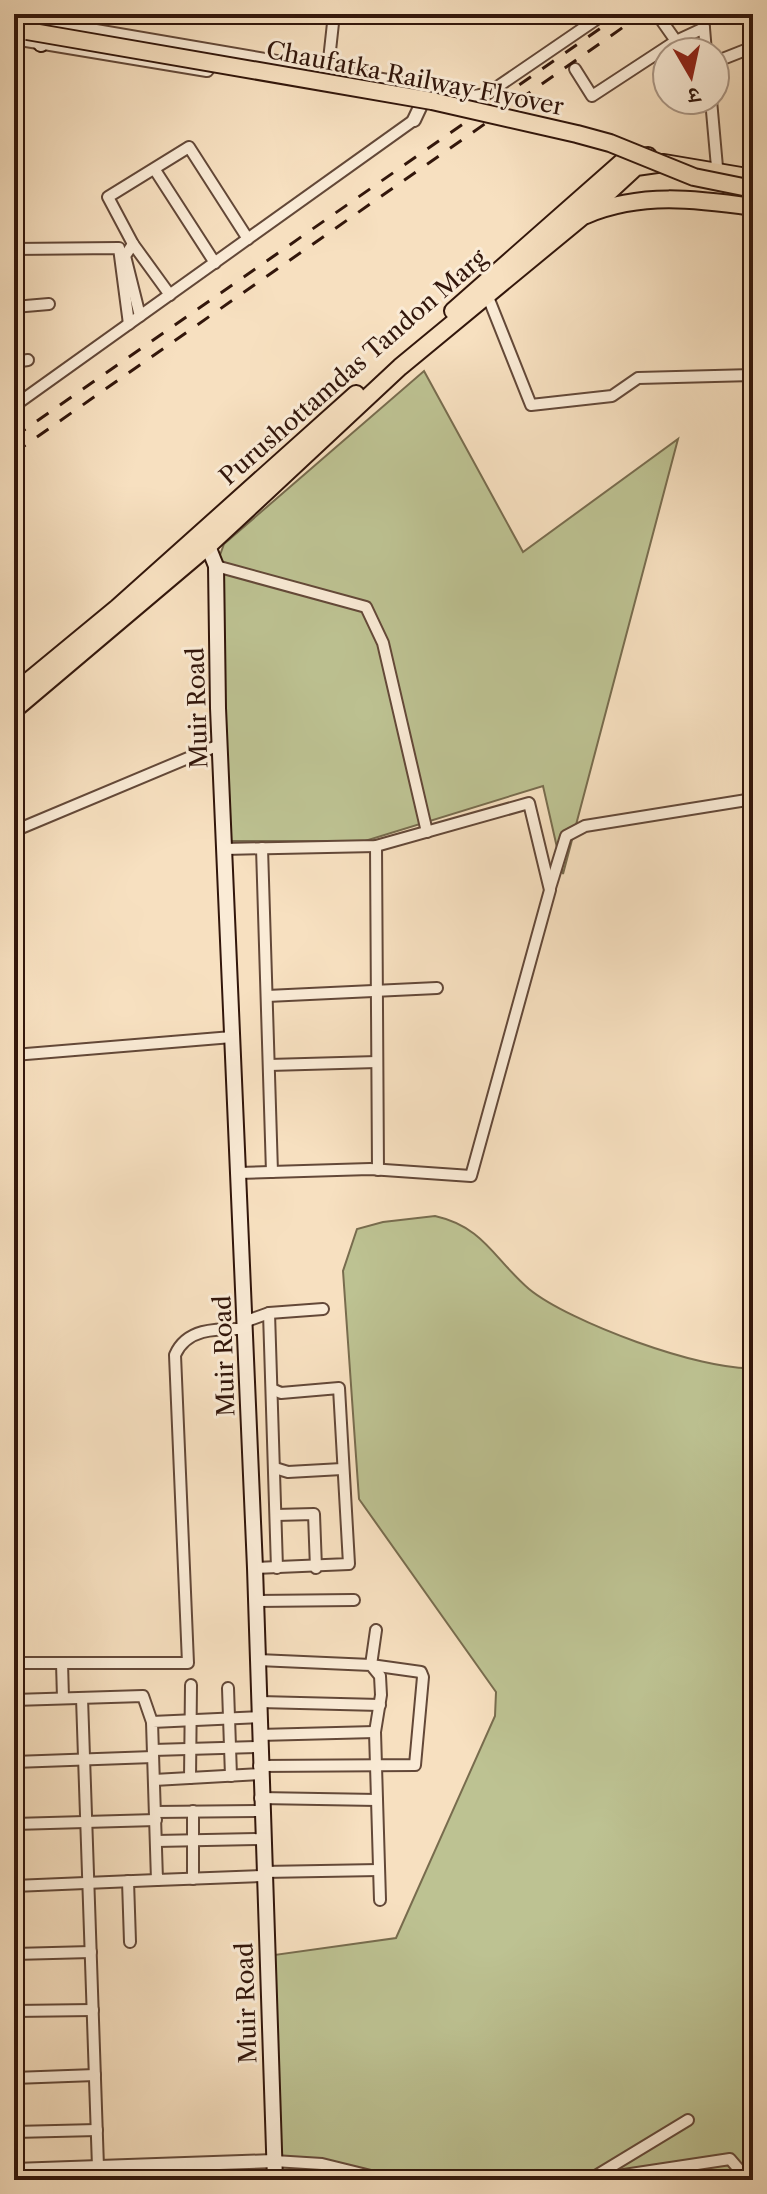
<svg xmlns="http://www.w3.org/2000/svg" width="767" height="2194" font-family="'Libre Caslon Text','Noto Serif Devanagari',serif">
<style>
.green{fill:#bdc292;stroke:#786c4e;stroke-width:2}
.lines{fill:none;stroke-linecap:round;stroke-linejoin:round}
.minor-casing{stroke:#634838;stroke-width:14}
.tertiary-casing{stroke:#634838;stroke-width:16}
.secondary-casing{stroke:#32160b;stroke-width:18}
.primary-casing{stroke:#32160b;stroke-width:20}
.minor{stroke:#faebd6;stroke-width:10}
.tertiary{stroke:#faebd6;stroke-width:12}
.secondary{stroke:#faebd6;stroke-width:14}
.primary{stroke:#f7e0c0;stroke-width:16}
.rail{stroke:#32160b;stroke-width:3;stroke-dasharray:14 14;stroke-linecap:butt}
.primary-bridge-casing{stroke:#32160b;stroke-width:20;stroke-linecap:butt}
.primary-bridge{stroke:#f7e0c0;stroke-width:16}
.labels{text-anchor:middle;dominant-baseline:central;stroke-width:6;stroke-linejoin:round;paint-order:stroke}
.street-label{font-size:24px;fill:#32160b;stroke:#faebd6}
</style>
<rect width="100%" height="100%" fill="#f7e0c0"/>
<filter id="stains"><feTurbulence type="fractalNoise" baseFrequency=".0025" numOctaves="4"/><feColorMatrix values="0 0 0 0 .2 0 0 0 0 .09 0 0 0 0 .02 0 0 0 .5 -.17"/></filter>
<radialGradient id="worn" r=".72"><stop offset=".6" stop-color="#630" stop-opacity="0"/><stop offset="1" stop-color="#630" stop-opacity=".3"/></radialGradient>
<!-- green -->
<g class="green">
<polygon points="424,371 523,552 678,439 563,874 543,786 365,841 229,841 216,566 224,544"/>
<path d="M435,1216C484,1227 494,1259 529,1289C569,1322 702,1371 753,1368V2180H282L274,1955L396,1938L495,1716L496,1692L359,1499L343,1271L357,1229L383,1222Z"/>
</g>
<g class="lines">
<defs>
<g id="minor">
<polyline points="657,14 676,41"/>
<polyline points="702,14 704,28"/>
<polyline points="715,62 753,47"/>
<polyline points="575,69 592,96 676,41 704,28 706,52"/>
<polyline points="327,78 334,14"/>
<polyline points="429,88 473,96 487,94 604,14"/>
<polyline points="711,100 717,167"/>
<polyline points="155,170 215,263"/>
<polyline points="133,244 125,256 140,316"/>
<polyline points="14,249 119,248 129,324"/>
<polyline points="170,295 133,244 108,197 189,147 248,239"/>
<polyline points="488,297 531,405 612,396 638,378 753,375"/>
<polyline points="14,307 49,304"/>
<polyline points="14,362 28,360"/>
<polyline points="14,406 414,120"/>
<polyline points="216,566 366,607 383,643 427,832"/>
<polyline points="14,831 219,745"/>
<polyline points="376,846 378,1170"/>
<polyline points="262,848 272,1172"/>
<polyline points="224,849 376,846 529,803 550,890 471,1176 370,1169 238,1173"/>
<polyline points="550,888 566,836 585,826 753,799"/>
<polyline points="267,996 437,988"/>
<polyline points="14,1055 232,1037"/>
<polyline points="269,1065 377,1062"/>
<polyline points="269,1313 277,1568"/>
<polyline points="244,1322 269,1313 323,1309"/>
<polyline points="275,1468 288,1472 342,1469"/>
<polyline points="276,1515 314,1514 316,1568"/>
<polyline points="255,1568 349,1564 339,1388 281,1393 274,1390"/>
<polyline points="256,1601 354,1600"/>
<polyline points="258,1660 371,1665 380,1676 381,1695 375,1732 380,1900"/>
<path d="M14,1663H188L175,1355C187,1327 219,1329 244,1329"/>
<polyline points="62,1663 63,1698"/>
<polyline points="228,1688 231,1776"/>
<polyline points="82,1698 98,2167"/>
<polyline points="14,1700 143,1696 152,1722"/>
<polyline points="260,1702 380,1705"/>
<polyline points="260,1717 152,1722 157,1880 263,1876"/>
<polyline points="259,1735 375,1732"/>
<polyline points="153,1750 259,1747"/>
<polyline points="14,1762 153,1757"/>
<polyline points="259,1766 415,1765 423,1677 421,1672 371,1665 376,1630"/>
<polyline points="190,1778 191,1685"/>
<polyline points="154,1780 260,1774"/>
<polyline points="260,1798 377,1800"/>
<polyline points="155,1812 261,1811"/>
<polyline points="14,1824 156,1820"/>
<polyline points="156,1841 262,1839"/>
<polyline points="263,1872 379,1870"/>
<polyline points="193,1879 193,1811"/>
<polyline points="128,1881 130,1942"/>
<polyline points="14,1886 157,1880"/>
<polyline points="14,1954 91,1952"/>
<polyline points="14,2011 93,2010"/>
<polyline points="14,2078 95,2075"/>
<polyline points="14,2132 97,2130"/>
<polyline points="274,2161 322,2164 387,2180"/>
<polyline points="594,2177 688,2120"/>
<polyline points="185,2180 190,2164"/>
<polyline points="591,2180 730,2159 748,2180"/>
</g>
<g id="tertiary">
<polyline points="14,17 429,88 414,120"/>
<polyline points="14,38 207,70"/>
<polyline points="14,2170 274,2161"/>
</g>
<g id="secondary">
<polyline points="41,44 48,14"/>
<polyline points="204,536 216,566 218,708 255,1568 275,2180"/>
</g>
<g id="primary">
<path d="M586,215C641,192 695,199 753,207"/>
<polyline points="453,311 622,162 648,156"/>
<polyline points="14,693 117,608 356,394"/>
<polyline points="14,710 208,546 400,367 583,216 636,167 664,163 753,178"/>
</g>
</defs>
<!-- minor casing -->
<use href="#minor" class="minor-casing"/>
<!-- tertiary casing -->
<use href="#tertiary" class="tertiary-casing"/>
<!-- secondary casing -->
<use href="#secondary" class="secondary-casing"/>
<!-- primary casing -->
<use href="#primary" class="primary-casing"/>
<!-- minor -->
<use href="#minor" class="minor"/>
<!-- tertiary -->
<use href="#tertiary" class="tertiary"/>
<!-- secondary -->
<use href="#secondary" class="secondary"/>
<!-- primary -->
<use href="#primary" class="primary"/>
<!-- rail -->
<g class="rail">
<polyline points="14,437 621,14"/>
<polyline points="14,453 642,14"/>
</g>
<defs>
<polyline id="primary-bridge" points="27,31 432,101 577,134 610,143 694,177 753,189"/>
</defs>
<!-- primary-bridge casing -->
<use href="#primary-bridge" class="primary-bridge-casing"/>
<!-- primary-bridge -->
<use href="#primary-bridge" class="primary-bridge"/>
</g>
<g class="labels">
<!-- street labels -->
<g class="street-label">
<text transform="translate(415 78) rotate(11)">Chaufatka Railway Flyover</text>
<text transform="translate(353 367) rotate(-41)">Purushottamdas Tandon Marg</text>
<text transform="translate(197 708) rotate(-92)">Muir Road</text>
<text transform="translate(224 1356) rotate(-92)">Muir Road</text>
<text transform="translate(246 2003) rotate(-92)">Muir Road</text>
</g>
</g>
<!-- margin -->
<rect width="767" height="2194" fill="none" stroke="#f7e0c0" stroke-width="48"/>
<rect x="16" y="16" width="735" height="2162" fill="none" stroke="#32160b" stroke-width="4"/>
<rect x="24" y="24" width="719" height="2146" fill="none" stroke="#32160b" stroke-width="2"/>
<!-- north arrow -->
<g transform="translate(691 76) rotate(171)"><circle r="38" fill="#faebd6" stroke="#aa9685" stroke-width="2"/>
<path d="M0-6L14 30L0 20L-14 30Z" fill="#8f2418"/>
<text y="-12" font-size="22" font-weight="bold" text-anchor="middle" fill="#32160b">उ</text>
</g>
<rect width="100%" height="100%" filter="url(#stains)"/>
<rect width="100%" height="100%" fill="url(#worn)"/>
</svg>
